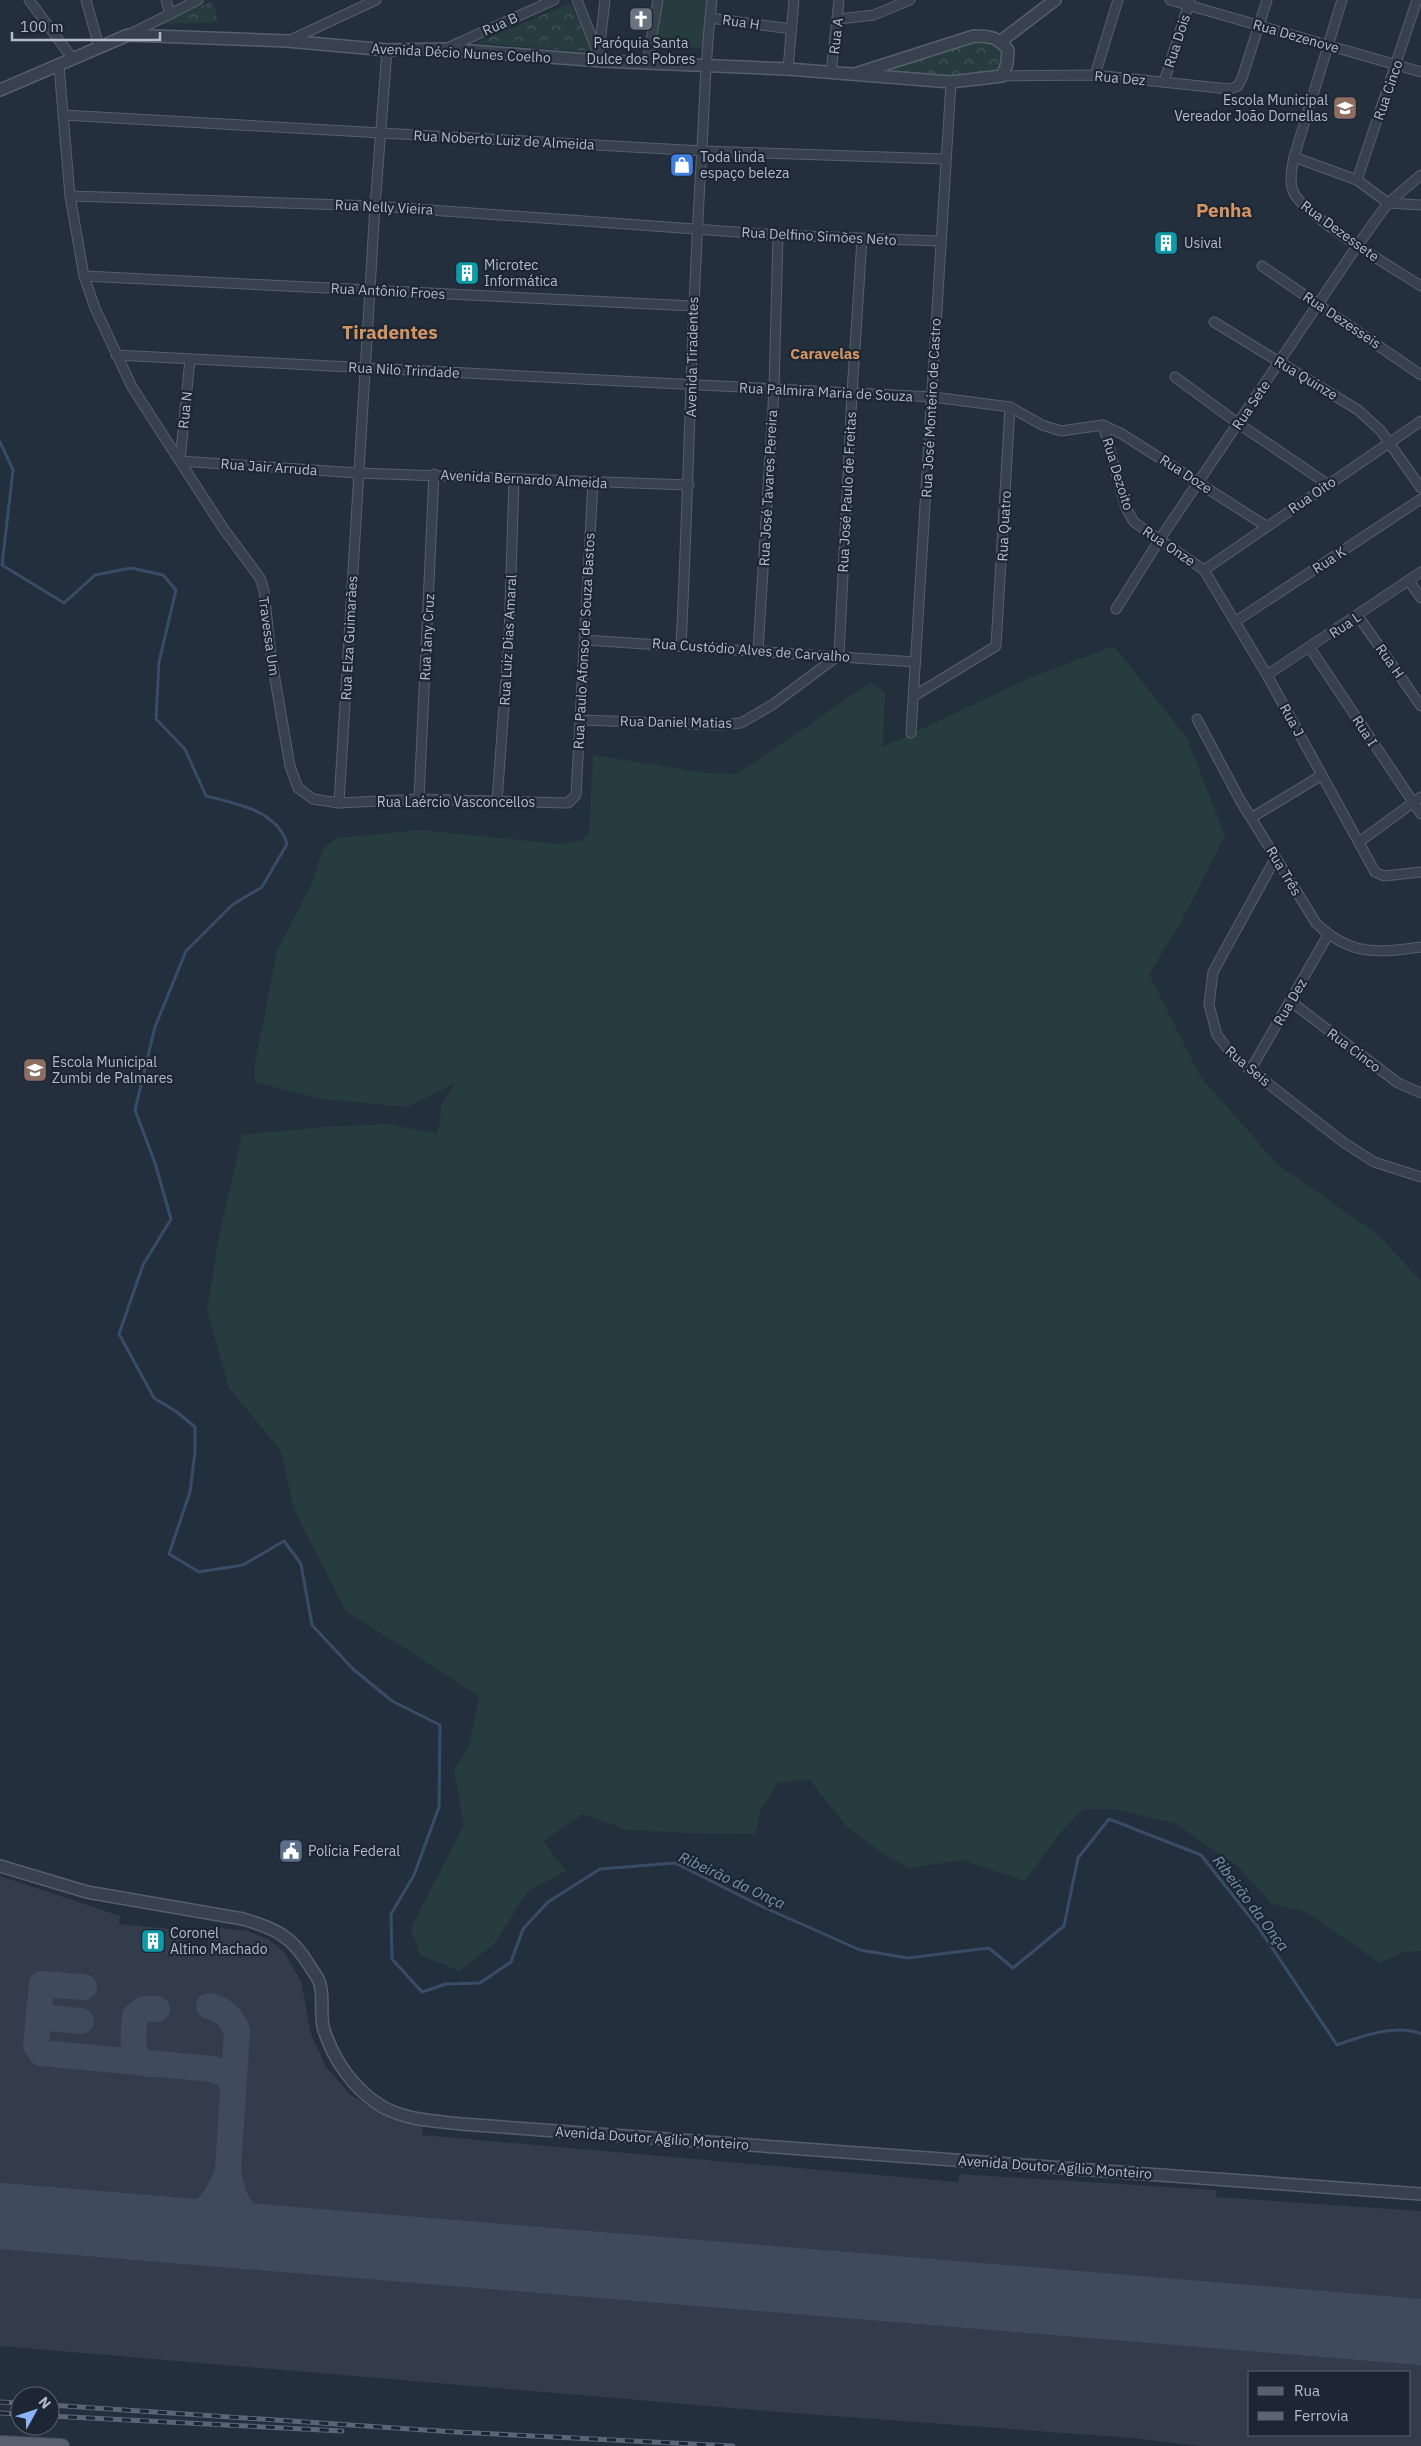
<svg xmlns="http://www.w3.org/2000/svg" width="1421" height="2446" font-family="'IBM Plex Sans',sans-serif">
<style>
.airport{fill:#323c4b;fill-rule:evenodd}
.grass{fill:#263c3f}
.forest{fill:url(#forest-crowns)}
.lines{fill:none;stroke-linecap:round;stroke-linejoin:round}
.stream{stroke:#394c67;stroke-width:3}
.taxiway{stroke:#3f4a5a;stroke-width:26}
.runway{stroke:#3f4a5a;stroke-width:66}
.minor-casing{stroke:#565f6c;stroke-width:11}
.tertiary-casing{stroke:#565f6c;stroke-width:14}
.primary-casing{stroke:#414a57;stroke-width:16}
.minor{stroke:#38414e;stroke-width:9}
.tertiary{stroke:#38414e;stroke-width:11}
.primary{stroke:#56606e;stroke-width:14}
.rail-casing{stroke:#5a6575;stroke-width:5}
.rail{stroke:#1d2633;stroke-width:3;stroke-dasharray:9;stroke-linecap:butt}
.labels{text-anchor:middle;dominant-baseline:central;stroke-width:4.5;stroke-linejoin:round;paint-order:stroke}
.street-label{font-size:14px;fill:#b4bcc9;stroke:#1d2633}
.poi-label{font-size:14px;fill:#b4bcc9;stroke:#1d2633;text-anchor:start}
.neighbourhood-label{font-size:15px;font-weight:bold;fill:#d59563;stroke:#1d2633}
.water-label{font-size:15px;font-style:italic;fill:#7c92b1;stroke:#1d2633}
.district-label{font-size:19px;font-weight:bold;fill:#d59563;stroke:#1d2633}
</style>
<defs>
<pattern id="forest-crowns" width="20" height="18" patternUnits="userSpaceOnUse" patternTransform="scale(1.25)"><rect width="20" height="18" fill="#263c3f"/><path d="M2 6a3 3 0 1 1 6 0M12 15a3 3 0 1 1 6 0" fill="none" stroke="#435659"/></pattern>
</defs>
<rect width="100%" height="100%" fill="#242f3e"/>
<!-- airport -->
<path class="airport" d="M0,1876L120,1916L119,1924L182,1930L181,1952L207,1953L210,1927L247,1931L268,1939L284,1952L301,1981L311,2034L326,2067L351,2095L386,2116L423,2126L422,2135L958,2182L959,2174L1216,2190V2197L1421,2211V2446H1200L1132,2438L779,2412L0,2346ZM1250,2372H1410V2435H1250Z"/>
<!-- grass -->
<g class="grass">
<polygon points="661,0 709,0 704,48 654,46"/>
<polygon points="1114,646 1187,738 1225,836 1180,924 1149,974 1200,1076 1278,1165 1376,1233 1421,1281 1421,1951 1403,1952 1380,1963 1304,1911 1272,1904 1239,1867 1176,1824 1115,1809 1083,1809 1059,1834 1025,1881 962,1860 909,1868 885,1855 846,1826 809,1779 778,1783 760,1810 756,1834 687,1833 627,1830 583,1814 543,1841 566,1871 528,1891 494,1944 459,1971 420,1955 411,1928 464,1825 454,1769 469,1747 479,1696 345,1610 294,1509 281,1451 229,1388 207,1310 219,1236 242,1135 323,1127 388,1124 437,1134 440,1122 441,1106 454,1084 407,1107 322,1099 255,1082 255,1064 277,951 311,885 323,849 336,838 419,830 559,844 581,841 589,833 593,755 706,773 737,774 870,683 885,692 883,747 1032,677"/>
</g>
<!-- forest -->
<g class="forest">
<polygon points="213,1 218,22 159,24"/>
<polygon points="570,3 593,52 477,43"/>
<path d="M976,42C992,43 1003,46 1002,65L988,77L883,71Z"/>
</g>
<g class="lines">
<!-- stream -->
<path class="stream" d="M0,442L13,470L2,565L64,603L95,575L131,568L163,575L176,590L159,662L156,719L185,749L206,796C236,803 278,811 287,844L262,887L232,905L186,951L155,1027L135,1110L155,1163L171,1219L143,1265L119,1334L154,1398L177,1412L195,1427V1452L190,1492L169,1554L199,1572L243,1565L284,1541L301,1564L312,1625L353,1669L392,1701L440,1725L439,1807L414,1875L391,1914L392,1959L422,1992L446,1984L480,1983L511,1962L523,1929L548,1902L600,1869L675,1863L763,1907L860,1950L908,1958L989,1948L1013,1968L1064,1926L1078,1858L1109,1819L1201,1855L1258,1927L1337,2045C1359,2037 1398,2023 1421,2034"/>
<!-- taxiway -->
<g class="taxiway">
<polyline points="84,1987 42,1984 36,2045 41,2053 212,2069 227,2075 233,2088"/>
<polyline points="38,2017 81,2021"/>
<path d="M148,2064C128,2058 134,2032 135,2016L144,2009H157"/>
<path d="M228,2170C233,2212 253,2229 292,2240"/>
<path d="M143,2228C154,2227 167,2228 178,2225C204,2218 220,2195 228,2170L237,2031C232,2017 223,2009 209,2006"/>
</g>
<!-- runway -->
<polyline class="runway" points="0,2216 1421,2332"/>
<defs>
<g id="minor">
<polyline points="29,0 73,59"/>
<polyline points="86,0 99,47"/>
<polyline points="166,0 170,14"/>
<polyline points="577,0 601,61"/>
<polyline points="1170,0 1421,72"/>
<path d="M1342,0L1294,157C1292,168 1289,180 1293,191C1302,215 1395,269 1421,286"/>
<polyline points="710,18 712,0"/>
<polyline points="839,19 874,15 910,0"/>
<polyline points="128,35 198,0"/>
<polyline points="288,41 376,0"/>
<polyline points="447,48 554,0"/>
<polyline points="599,52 605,0"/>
<polyline points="647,63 658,0"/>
<polyline points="59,66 70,196 84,276 95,308 132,387 223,528 260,578 264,590 271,656 290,766 298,788 313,799 339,803 419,799 568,803 576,795 593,482"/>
<polyline points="788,69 794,0"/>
<polyline points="831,72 839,0"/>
<polyline points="1095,75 1118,0"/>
<polyline points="1002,76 1095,75 1229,89 1238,86 1242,78 1267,0"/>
<polyline points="1164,82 1190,0"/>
<polyline points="63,115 702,151 945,159"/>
<polyline points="1294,157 1357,180 1388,203 1421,205"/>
<polyline points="1357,180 1417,0"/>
<polyline points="70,196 375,206 778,235 940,241"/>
<polyline points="1262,266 1421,375"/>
<polyline points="84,276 693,306"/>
<polyline points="1214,322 1358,410 1381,431 1421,488"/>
<polyline points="116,355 933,397 1010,407 1042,425 1061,431 1103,425 1122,434 1266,526"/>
<polyline points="1175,377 1239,424 1329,485"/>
<polyline points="1103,425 1126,508 1134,522 1204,570 1267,675 1375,872 1384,876 1421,872"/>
<polyline points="180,461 358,473 689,485"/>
<polyline points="180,461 190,359"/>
<polyline points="1204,570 1421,421"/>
<polyline points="1409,581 1421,598"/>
<polyline points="1116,609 1160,539 1357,246 1388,203 1421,175"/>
<polyline points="1358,616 1421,706"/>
<polyline points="1236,621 1421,499"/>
<polyline points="585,640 916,662"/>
<path d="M681,646C689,486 691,325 701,165C704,116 705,67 710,18L791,29"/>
<polyline points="1310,648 1421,814"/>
<polyline points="758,651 774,390 778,235"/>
<polyline points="1267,675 1421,572"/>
<polyline points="914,696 996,646 1010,407"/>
<path d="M1197,719L1240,800L1316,923C1350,956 1377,953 1421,947"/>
<polyline points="581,720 721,725 741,723 772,705 839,655 852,393 862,240"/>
<polyline points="911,733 951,82"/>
<polyline points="419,799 434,474"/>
<polyline points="497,801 509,638 514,479"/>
<polyline points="339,803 375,206 387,50"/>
<polyline points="1251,818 1322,775"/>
<polyline points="1359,842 1421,797"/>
<polyline points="1275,859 1213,972 1209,1005 1217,1035 1234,1057 1343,1142 1374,1162 1421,1177"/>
<polyline points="1290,1001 1398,1083 1421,1093"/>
<polyline points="1251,1069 1328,935"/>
</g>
<g id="tertiary">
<polyline points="1001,41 1055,0"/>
<path d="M0,90L128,35L287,41L387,50L446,49L601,61L788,69L951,82L1002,76L1007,64L1008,50C998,37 990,36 974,36L855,74"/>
<path d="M0,1866L87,1892L243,1919C274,1928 292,1936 309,1965C312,1970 317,1976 319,1981C325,1996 319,2015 324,2030C334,2061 355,2091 383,2107C406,2120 436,2121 461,2124L1421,2194"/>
</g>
<polyline id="primary" points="0,2443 62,2446"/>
</defs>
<!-- minor casing -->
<use href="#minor" class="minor-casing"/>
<!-- tertiary casing -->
<use href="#tertiary" class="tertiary-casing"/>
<!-- primary casing -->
<use href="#primary" class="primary-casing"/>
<!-- minor -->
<use href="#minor" class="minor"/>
<!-- tertiary -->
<use href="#tertiary" class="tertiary"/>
<!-- primary -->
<use href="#primary" class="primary"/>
<defs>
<g id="rail">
<polyline points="0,2402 20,2403"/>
<polyline points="50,2405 455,2432 733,2446"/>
<polyline points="0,2413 20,2414"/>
<polyline points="50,2416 342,2431"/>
</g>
</defs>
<!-- rail casing -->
<use href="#rail" class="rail-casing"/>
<!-- rail -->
<use href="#rail" class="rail"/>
</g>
<!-- icons -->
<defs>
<symbol id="church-square" viewBox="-11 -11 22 22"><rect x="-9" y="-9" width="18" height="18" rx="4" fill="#6b7280" stroke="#1d2633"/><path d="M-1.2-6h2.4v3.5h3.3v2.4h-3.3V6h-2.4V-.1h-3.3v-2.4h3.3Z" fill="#fff"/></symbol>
<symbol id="school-square" viewBox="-11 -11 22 22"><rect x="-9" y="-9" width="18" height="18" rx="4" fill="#8d6e63" stroke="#1d2633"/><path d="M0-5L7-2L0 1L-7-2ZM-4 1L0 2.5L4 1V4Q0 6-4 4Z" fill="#fff"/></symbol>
<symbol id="shop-square" viewBox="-11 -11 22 22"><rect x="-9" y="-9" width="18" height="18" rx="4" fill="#3f7fe0" stroke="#1d2633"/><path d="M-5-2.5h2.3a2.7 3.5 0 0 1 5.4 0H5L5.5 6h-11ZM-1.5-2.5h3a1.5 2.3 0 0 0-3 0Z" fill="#fff"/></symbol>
<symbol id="building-square" viewBox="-11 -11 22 22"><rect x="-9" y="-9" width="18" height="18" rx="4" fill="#0f9aa8" stroke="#1d2633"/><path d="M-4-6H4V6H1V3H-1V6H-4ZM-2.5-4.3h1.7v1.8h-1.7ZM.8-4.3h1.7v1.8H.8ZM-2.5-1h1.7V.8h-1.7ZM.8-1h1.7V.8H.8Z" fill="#fff"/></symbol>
<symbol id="civic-square" viewBox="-11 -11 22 22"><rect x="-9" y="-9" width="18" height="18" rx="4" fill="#5c6f8a" stroke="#1d2633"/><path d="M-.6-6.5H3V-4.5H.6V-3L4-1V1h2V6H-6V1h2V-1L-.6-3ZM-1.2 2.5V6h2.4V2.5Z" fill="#fff"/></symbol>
</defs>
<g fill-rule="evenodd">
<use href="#church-square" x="627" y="5" width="28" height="28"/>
<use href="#school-square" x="1331" y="94" width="28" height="28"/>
<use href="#shop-square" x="668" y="151" width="28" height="28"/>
<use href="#building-square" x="1152" y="229" width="28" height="28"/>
<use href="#building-square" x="453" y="259" width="28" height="28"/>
<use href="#school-square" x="21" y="1056" width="28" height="28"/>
<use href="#civic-square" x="277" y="1837" width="28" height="28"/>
<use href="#building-square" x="139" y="1927" width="28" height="28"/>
</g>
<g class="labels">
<!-- street labels -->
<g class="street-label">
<text transform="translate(741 22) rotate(8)">Rua H</text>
<text transform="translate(500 24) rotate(-24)">Rua B</text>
<text transform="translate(836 36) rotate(-83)">Rua A</text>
<text transform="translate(1296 36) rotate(16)">Rua Dezenove</text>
<text transform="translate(1177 41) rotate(-72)">Rua Dois</text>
<text transform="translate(461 53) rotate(3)">Avenida Décio Nunes Coelho</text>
<text transform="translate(1120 78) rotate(5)">Rua Dez</text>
<text transform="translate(1388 90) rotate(-71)">Rua Cinco</text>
<text transform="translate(504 140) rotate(3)">Rua Noberto Luiz de Almeida</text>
<text transform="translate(384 207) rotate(3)">Rua Nelly Vieira</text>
<text transform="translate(1340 231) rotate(36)">Rua Dezessete</text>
<text transform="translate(819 236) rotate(3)">Rua Delfino Simões Neto</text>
<text transform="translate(388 291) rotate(3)">Rua Antônio Froes</text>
<text transform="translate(1342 320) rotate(34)">Rua Dezesseis</text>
<text transform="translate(692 357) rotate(-89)">Avenida Tiradentes</text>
<text transform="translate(404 370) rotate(3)">Rua Nilo Trindade</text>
<text transform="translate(1306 378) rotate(31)">Rua Quinze</text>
<text transform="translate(826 392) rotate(3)">Rua Palmira Maria de Souza</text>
<text transform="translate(1251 405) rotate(-56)">Rua Sete</text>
<text transform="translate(931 408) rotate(-87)">Rua José Monteiro de Castro</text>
<text transform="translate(185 410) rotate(-84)">Rua N</text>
<text transform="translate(269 467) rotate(4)">Rua Jair Arruda</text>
<text transform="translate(1118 474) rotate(73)">Rua Dezoito</text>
<text transform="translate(1186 474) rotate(33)">Rua Doze</text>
<text transform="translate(524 479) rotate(3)">Avenida Bernardo Almeida</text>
<text transform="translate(768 488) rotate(-87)">Rua José Tavares Pereira</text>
<text transform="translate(847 492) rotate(-87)">Rua José Paulo de Freitas</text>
<text transform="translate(1312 495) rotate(-34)">Rua Oito</text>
<text transform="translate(1004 526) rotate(-87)">Rua Quatro</text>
<text transform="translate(1169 546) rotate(34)">Rua Onze</text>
<text transform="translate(1329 560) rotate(-33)">Rua K</text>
<text transform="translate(1345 625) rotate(-34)">Rua L</text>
<text transform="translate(269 636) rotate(82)">Travessa Um</text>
<text transform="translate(427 637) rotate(-87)">Rua Iany Cruz</text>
<text transform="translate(349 638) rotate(-87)">Rua Elza Guimarães</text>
<text transform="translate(508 640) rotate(-87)">Rua Luiz Dias Amaral</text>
<text transform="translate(584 641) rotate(-87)">Rua Paulo Afonso de Souza Bastos</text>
<text transform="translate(751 650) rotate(4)">Rua Custódio Alves de Carvalho</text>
<text transform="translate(1390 661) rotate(55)">Rua H</text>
<text transform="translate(1292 720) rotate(61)">Rua J</text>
<text transform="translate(676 722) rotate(1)">Rua Daniel Matias</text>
<text transform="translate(1365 731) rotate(57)">Rua I</text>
<text x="456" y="802">Rua Laércio Vasconcellos</text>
<text transform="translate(1284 871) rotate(59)">Rua Três</text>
<text transform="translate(1290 1002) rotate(-60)">Rua Dez</text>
<text transform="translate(1354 1050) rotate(37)">Rua Cinco</text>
<text transform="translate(1248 1066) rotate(40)">Rua Seis</text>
<text transform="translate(652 2138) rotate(4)">Avenida Doutor Agílio Monteiro</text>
<text transform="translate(1055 2167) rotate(4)">Avenida Doutor Agílio Monteiro</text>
</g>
<!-- poi labels -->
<g class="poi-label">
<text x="641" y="43" text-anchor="middle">Paróquia Santa<tspan x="641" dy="16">Dulce dos Pobres</tspan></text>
<text x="1328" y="100" text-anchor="end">Escola Municipal<tspan x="1328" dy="16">Vereador João Dornellas</tspan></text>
<text x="700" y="157">Toda linda<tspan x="700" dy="16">espaço beleza</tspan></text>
<text x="1184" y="243">Usival</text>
<text x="484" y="265">Microtec<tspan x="484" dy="16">Informática</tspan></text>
<text x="52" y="1062">Escola Municipal<tspan x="52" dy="16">Zumbi de Palmares</tspan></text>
<text x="308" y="1851">Polícia Federal</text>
<text x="170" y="1933">Coronel<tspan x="170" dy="16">Altino Machado</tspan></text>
</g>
<!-- neighbourhood labels -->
<g class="neighbourhood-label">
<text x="825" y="353">Caravelas</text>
</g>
<!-- water labels -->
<g class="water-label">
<text transform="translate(732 1880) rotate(25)">Ribeirão da Onça</text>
<text transform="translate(1251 1903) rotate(53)">Ribeirão da Onça</text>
</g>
<!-- district labels -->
<g class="district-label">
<text x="1224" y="210">Penha</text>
<text x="390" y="332">Tiradentes</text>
</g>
</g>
<!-- legend -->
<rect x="1248" y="2371" width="162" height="65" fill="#1d2633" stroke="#59626f"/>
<rect x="1258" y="2387" width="25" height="8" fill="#56606e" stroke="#59626f"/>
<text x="1294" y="2396" font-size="15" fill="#b4bcc9">Rua</text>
<rect x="1258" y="2412" width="25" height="8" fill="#5a6575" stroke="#59626f"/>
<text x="1294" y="2421" font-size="15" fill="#b4bcc9">Ferrovia</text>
<!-- north arrow -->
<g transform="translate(35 2411) rotate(50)"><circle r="24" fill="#1d2633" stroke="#59626f"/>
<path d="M0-4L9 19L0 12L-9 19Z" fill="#8ab4f8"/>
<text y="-8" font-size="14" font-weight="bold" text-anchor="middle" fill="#b4bcc9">N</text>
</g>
<!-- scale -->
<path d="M12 32v8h148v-8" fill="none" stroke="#b4bcc9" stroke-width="2.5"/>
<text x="20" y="32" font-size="15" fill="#b4bcc9" stroke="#1d2633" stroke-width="4" paint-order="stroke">100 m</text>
</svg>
